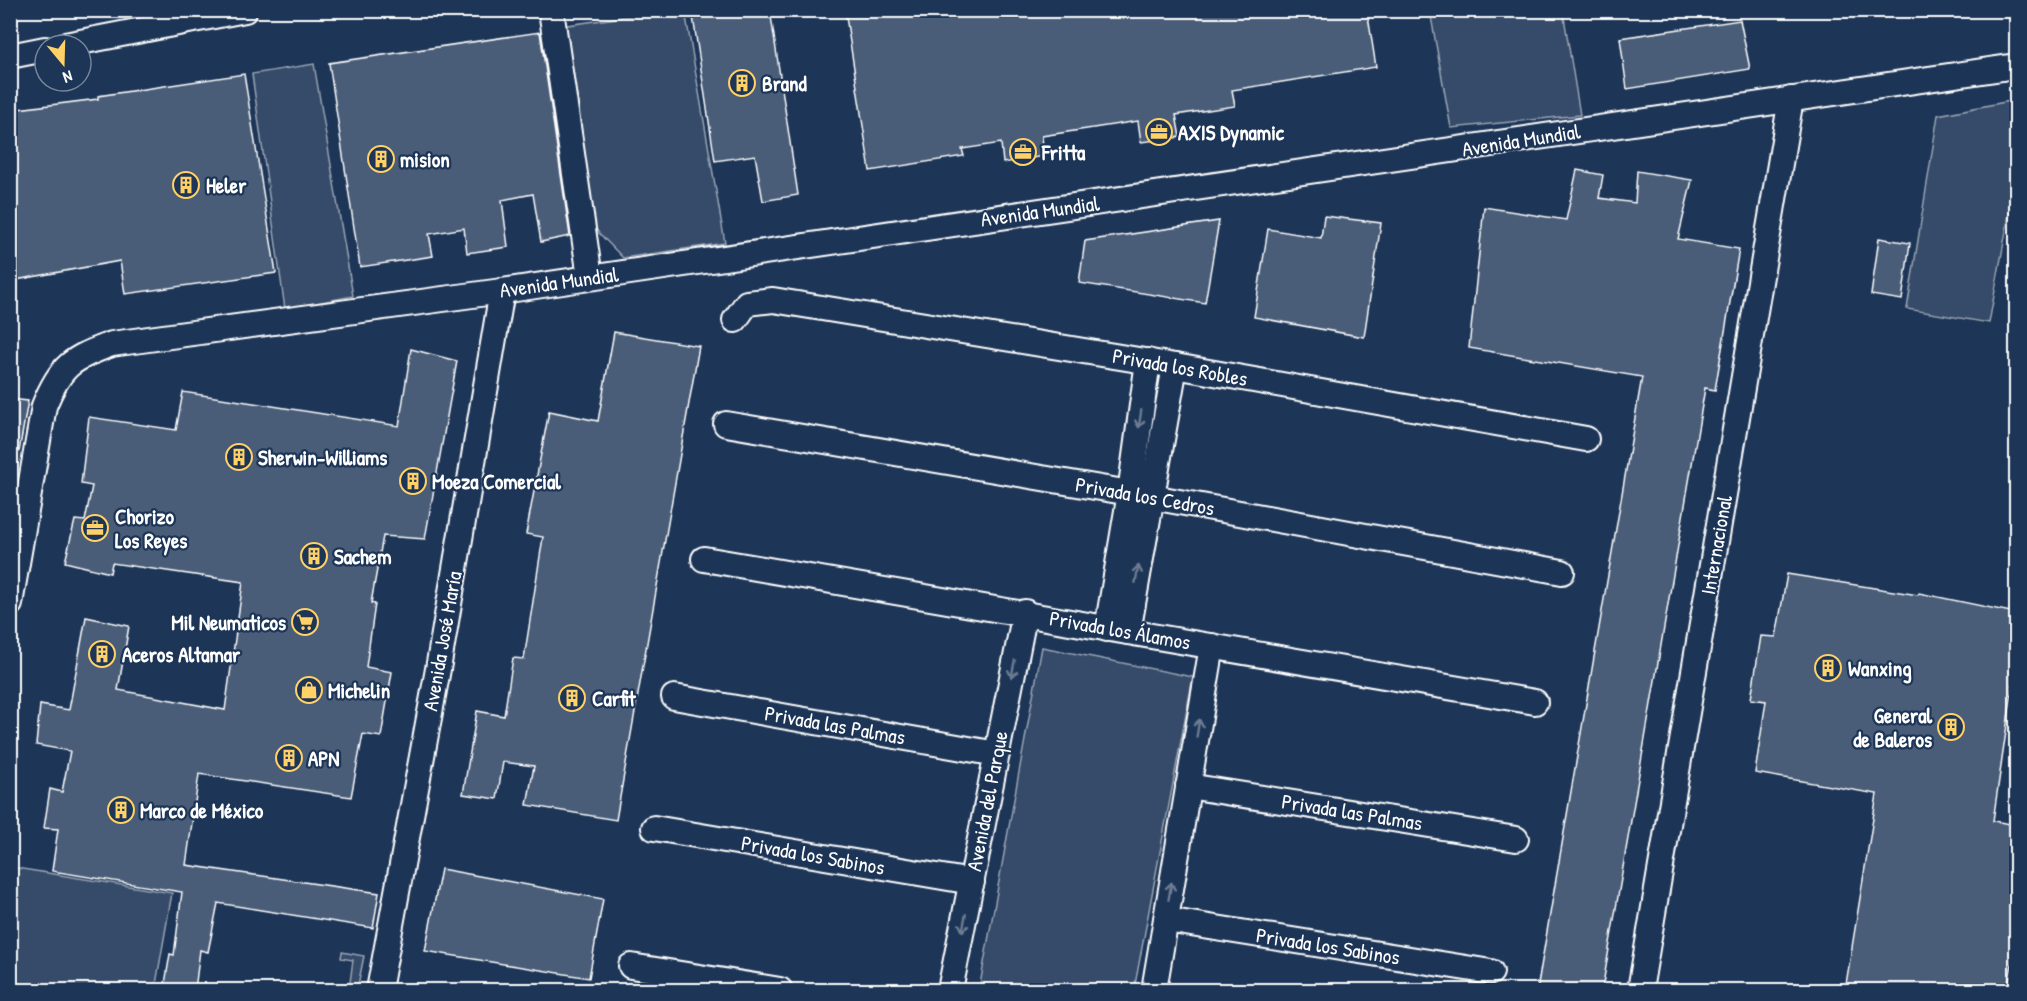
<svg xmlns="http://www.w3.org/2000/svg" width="2027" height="1001" font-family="'Patrick Hand',sans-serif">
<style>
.green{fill:#364b69;stroke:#9aa5b4;stroke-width:1.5}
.building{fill:#4a5d79;stroke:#fff;stroke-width:1.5}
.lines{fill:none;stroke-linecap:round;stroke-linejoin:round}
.minor-casing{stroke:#fff;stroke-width:28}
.minor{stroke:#1d3557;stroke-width:24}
.oneway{stroke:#6c7c92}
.labels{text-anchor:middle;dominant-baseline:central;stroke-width:4.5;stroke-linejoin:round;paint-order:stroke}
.poi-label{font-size:21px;font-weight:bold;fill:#fff;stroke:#1d3557;text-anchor:start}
.street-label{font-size:21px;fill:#fff;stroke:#1d3557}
</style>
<rect width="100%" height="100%" fill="#1d3557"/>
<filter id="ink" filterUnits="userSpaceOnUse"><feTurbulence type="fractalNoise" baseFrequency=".0167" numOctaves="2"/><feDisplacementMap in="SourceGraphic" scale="12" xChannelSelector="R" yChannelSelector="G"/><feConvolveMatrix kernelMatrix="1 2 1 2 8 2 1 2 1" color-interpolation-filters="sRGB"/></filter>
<g filter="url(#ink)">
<!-- green -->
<g class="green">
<polygon points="665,11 685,11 725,243 623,258 595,229 561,26"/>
<polygon points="1430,11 1563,11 1580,115 1451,128"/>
<polygon points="314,64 353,296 285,309 252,74"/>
<polygon points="2016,100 2016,177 1989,323 1907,309 1938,115"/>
<polygon points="1042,647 1193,677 1134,990 979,990"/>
<polygon points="10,867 172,893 155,990 20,990 11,988"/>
<polygon points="342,952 364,956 357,990 349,990 353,960 341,958"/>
</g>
<!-- building -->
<g class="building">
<polygon points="692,10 770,10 798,195 763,201 755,155 715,161"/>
<polygon points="845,10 1367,10 1376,67 1232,90 1235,106 1176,115 1180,137 1141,142 1138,121 1042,136 1044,156 1003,163 1001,143 962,149 964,156 870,171"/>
<polygon points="1740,20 1750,69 1627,89 1620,38"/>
<polygon points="540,32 570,236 541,242 533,194 502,200 508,247 467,253 464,228 429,234 433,256 360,267 329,63"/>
<polygon points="244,74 276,273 125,294 120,261 10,281 10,110 98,99 98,96"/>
<polygon points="1577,170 1603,175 1599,198 1635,203 1637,171 1692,180 1678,239 1739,249 1715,390 1705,388 1602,990 1537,990 1642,377 1469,348 1484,207 1566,220"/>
<polygon points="1324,216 1381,223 1364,337 1254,317 1268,229 1321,238"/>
<polygon points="1219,221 1205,303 1079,283 1085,241"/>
<polygon points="1879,238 1910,243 1902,300 1871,295"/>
<polygon points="614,332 699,346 616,820 527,805 534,766 503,762 497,799 463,794 477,711 504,716 513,658 524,659 543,537 526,534 549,411 598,421"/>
<polygon points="411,349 457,361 425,539 383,536 371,603 375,604 366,667 392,672 381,737 363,734 351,797 199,774 186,865 379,893 373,928 218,903 208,952 200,950 195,990 164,990 170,954 174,955 182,892 52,871 58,829 44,828 50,789 62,792 70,751 36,745 40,705 69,710 86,617 129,626 118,690 225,710 243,582 112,563 110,573 65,562 75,520 85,521 92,486 81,484 89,417 176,430 183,392 399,426"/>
<polygon points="10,399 28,401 19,452 10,451"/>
<polygon points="1787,574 1918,595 1919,593 2016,613 2016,663 1993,821 2016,825 2016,942 2007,990 1845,990 1877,794 1755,773 1766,701 1751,699 1761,636 1776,637"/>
<polygon points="441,869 603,899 589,978 425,951"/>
</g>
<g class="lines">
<defs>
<g id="minor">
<polyline points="551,10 590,277"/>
<polyline points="65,45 245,10"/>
<polyline points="10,56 45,49"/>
<polyline points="735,320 747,303 773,300 1175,366 1586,439"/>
<polyline points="726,424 1130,493 1562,572"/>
<polyline points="704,559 1535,702"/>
<path d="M10,604L44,406C60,366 72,358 112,344L502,291L2016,66"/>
<polyline points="1107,629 1130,493 1148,361"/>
<polyline points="1128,632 1175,366"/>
<polyline points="674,697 997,754"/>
<polyline points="1188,786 1516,839"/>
<polyline points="654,828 972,882"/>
<polyline points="1166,920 1491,972"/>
<polyline points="631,966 780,990"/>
<polyline points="379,990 438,669 502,291"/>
<polyline points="950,990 1025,612"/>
<polyline points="1154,990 1212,646"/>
<polyline points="1640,990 1791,99"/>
</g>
</defs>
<!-- minor casing -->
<use href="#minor" class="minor-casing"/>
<!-- minor -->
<use href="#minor" class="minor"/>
</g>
<!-- one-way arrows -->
<defs><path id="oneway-shaft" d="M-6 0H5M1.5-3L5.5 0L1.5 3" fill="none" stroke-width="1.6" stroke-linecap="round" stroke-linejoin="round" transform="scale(1.5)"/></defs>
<g class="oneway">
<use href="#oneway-shaft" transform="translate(1140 419) rotate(98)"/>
<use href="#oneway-shaft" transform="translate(1137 574) rotate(-80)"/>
<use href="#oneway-shaft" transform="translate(1013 669) rotate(101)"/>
<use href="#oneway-shaft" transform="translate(1198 728) rotate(-81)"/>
<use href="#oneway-shaft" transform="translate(1170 891) rotate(-80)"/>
<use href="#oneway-shaft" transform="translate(964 923) rotate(101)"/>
</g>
</g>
<!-- icons -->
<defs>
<symbol id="building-ring" viewBox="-11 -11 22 22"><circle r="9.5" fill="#1d3557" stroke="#ffd166" stroke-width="1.5"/><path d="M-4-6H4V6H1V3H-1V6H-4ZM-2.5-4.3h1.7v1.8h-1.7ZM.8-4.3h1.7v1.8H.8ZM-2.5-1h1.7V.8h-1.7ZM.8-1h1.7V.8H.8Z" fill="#ffd166"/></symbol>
<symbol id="office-ring" viewBox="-11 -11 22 22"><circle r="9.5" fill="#1d3557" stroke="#ffd166" stroke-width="1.5"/><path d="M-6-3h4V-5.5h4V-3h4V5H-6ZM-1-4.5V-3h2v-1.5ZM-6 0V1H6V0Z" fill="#ffd166"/></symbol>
<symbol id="supermarket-ring" viewBox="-11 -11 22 22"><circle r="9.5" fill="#1d3557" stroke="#ffd166" stroke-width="1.5"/><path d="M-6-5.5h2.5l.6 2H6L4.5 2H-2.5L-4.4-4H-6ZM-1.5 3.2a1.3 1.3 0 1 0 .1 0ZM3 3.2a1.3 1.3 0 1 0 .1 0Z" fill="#ffd166"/></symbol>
<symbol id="shop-ring" viewBox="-11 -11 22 22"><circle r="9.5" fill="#1d3557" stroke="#ffd166" stroke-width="1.5"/><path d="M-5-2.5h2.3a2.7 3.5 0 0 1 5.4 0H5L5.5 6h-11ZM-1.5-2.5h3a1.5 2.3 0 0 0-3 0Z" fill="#ffd166"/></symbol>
</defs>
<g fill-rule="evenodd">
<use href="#building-ring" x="727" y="68" width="30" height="30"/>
<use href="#office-ring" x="1144" y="117" width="30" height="30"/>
<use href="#office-ring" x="1008" y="137" width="30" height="30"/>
<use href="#building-ring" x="366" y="144" width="30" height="30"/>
<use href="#building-ring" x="171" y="170" width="30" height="30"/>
<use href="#building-ring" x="224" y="442" width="30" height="30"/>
<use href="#building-ring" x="398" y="466" width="30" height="30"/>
<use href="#office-ring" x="80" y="513" width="30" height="30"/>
<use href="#building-ring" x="299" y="541" width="30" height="30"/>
<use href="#supermarket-ring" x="290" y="607" width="30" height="30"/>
<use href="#building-ring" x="87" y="639" width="30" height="30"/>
<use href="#building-ring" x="1813" y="653" width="30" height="30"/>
<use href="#shop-ring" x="294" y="675" width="30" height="30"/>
<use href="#building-ring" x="557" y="683" width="30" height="30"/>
<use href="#building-ring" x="1936" y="712" width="30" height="30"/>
<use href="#building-ring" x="274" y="743" width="30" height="30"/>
<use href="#building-ring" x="106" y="795" width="30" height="30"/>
</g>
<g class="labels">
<!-- poi labels -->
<g class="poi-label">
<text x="762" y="83">Brand</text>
<text x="1178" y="132">AXIS Dynamic</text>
<text x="1042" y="152">Fritta</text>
<text x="400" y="159">mision</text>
<text x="206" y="185">Heler</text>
<text x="258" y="457">Sherwin-Williams</text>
<text x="432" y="481">Moeza Comercial</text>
<text x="115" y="516">Chorizo<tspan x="115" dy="24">Los Reyes</tspan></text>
<text x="334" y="556">Sachem</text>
<text x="286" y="622" text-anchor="end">Mil Neumaticos</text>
<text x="122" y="654">Aceros Altamar</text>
<text x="1848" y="668">Wanxing</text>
<text x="328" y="690">Michelin</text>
<text x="592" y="698">Carfit</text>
<text x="1932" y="715" text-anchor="end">General<tspan x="1932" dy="24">de Baleros</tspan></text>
<text x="308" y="758">APN</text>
<text x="140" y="810">Marco de México</text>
</g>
<!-- street labels -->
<g class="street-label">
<text transform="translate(1521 140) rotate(-9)">Avenida Mundial</text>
<text transform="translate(1040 211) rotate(-8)">Avenida Mundial</text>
<text transform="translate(559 282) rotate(-8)">Avenida Mundial</text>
<text transform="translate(1180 367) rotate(10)">Privada los Robles</text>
<text transform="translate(1145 496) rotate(10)">Privada los Cedros</text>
<text transform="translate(1716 545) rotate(-80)">Internacional</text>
<text transform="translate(1120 630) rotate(10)">Privada los Álamos</text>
<text transform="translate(442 641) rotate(-80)">Avenida José María</text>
<text transform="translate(835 725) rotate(10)">Privada las Palmas</text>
<text transform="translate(987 801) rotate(-79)">Avenida del Parque</text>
<text transform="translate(1352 812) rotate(9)">Privada las Palmas</text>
<text transform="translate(813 855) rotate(10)">Privada los Sabinos</text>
<text transform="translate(1328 946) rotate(9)">Privada los Sabinos</text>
</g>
</g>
<!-- margin -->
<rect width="2027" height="1001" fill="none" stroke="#1d3557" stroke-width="36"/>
<rect x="18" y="18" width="1991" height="965" fill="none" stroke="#fff" stroke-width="2" filter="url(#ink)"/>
<!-- north arrow -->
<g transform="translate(63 63) rotate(161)"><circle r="28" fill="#1d3557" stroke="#77869a" stroke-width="1.5"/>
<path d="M0-4.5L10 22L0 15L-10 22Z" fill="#ffd166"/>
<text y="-9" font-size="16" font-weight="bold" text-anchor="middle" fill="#ffffff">N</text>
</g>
</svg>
